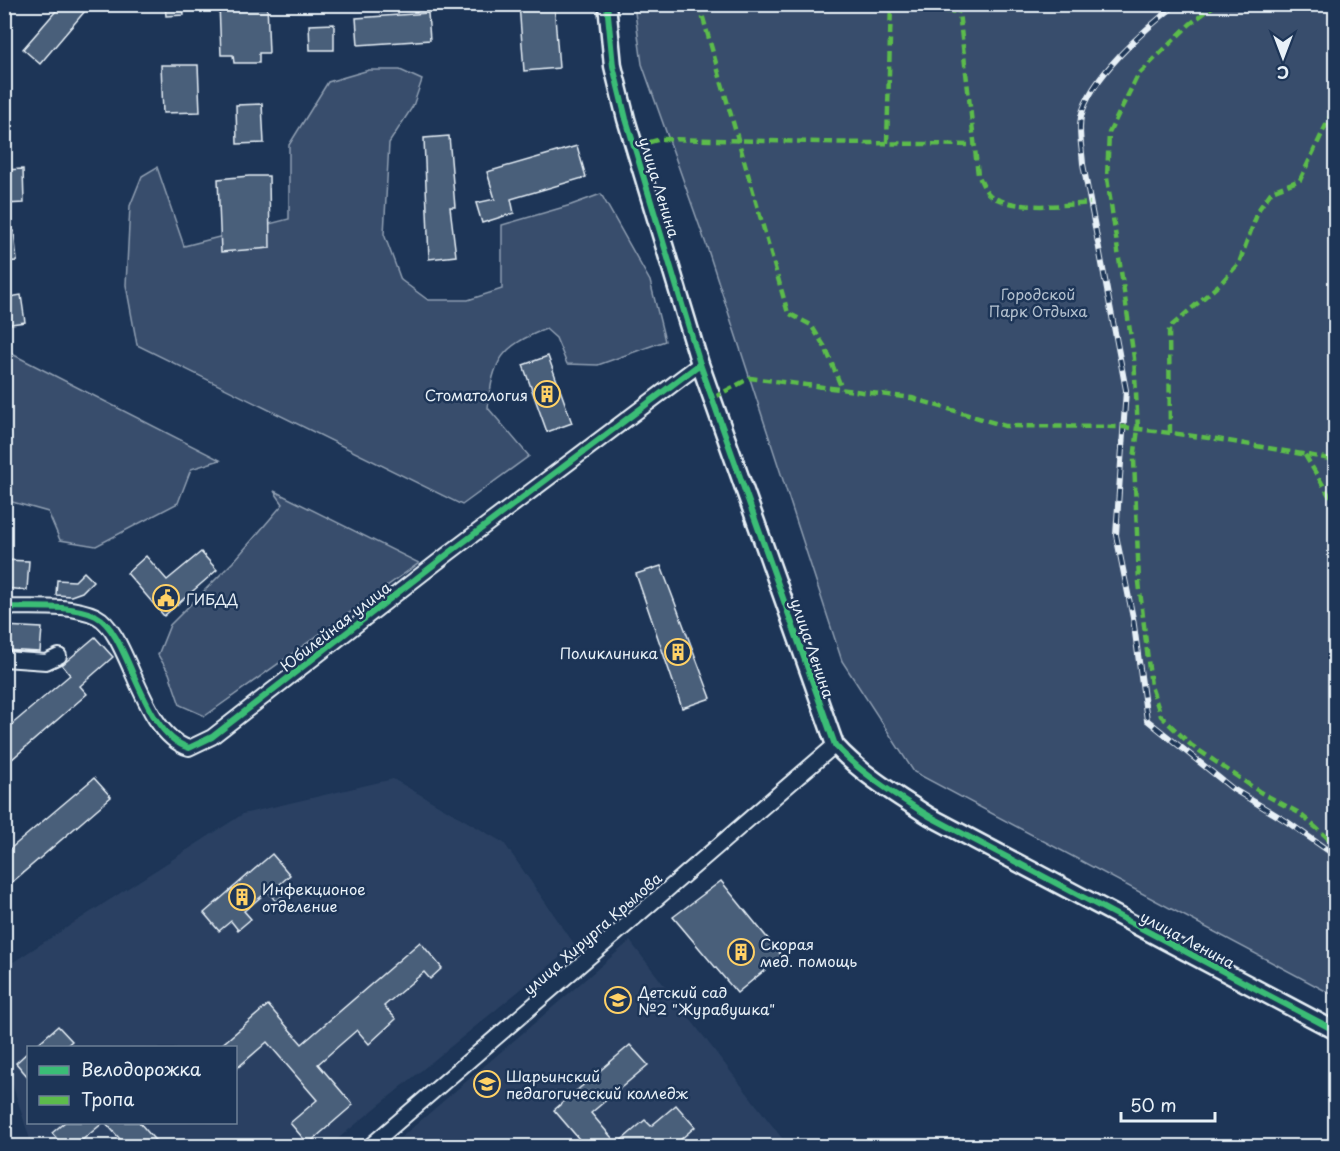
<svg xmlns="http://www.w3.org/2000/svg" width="1340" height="1151" font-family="'Playpen Sans',sans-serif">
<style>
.built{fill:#2a4162;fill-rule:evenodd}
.green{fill:#374d6c;stroke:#909fb2;stroke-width:1.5}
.building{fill:#495e7a;stroke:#e8f1f8;stroke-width:1.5}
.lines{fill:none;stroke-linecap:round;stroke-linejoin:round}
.minor-casing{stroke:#e8f1f8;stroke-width:18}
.tertiary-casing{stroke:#e8f1f8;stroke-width:21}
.minor{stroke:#1d3557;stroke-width:14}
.tertiary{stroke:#1d3557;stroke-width:16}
.rail-casing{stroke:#e8f1f8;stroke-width:6}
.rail{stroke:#1d3557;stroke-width:4;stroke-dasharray:11;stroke-linecap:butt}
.quiet{stroke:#5cbc4b;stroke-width:4.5;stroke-dasharray:9 4.5;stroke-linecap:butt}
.cycleway-casing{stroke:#1d3557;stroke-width:10}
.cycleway{stroke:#3abd76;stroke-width:6}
.labels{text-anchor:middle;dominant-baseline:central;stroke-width:5;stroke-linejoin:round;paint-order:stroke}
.street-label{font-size:15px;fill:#e8f1f8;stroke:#1d3557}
.park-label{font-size:15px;fill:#b3c0ce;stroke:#1d3557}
.poi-label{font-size:15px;fill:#e8f1f8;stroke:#1d3557;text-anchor:start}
</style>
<rect width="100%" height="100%" fill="#1d3557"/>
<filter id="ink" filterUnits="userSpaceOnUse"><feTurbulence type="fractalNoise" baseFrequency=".0167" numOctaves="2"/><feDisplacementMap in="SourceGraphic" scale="12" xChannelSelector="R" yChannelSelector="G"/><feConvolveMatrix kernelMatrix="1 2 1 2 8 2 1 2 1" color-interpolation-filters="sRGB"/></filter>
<g filter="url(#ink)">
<!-- built -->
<g class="built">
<path d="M393,779L504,843L575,945L329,1146H32L5,1061L4,968L243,814ZM28,1048H236V1122H28Z"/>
<polygon points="630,941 788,1146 391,1146"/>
</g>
<!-- green -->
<g class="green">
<polygon points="634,5 1335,5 1335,996 914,772 842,661 707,247 642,64"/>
<path d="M369,70H400L422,80L413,106L389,143L384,234L401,280L428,300H468L502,289V225L571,205L601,194L650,281L665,341L598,365L567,364L556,338L546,329C501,346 493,360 488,408L529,456L462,505L137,345L126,285L130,206L142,176L157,167L184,246L289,219V145L328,82Z"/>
<polygon points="10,353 220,460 191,469 178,503 96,546 60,540 48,512 5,500 4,357"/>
<polygon points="274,491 419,563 205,716 180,705 169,673 158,655 170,625 235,560 283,504"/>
</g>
<!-- building -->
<g class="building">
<polygon points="62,4 91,4 40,64 23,49"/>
<polygon points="165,4 183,4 184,15 166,16"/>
<polygon points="219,4 267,4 269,53 259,53 259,63 234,63 233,55 221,55"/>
<polygon points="519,4 554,4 559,68 524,71"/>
<polygon points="428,13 430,40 358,45 356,18"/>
<polygon points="334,24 334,50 310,50 309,25"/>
<polygon points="161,65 198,65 200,112 163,113"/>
<polygon points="262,104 264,143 237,144 236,105"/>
<polygon points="449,136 455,207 450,207 456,256 429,259 424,138"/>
<polygon points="577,146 586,177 511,199 514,213 482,223 476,203 495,199 487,172"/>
<polygon points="23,169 24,203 4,204 4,170"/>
<polygon points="249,176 269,176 270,248 221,252 218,179"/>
<polygon points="14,231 17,261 4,262 4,232"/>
<polygon points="21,295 25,322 4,325 4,298"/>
<polygon points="548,356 572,423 547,432 523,365"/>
<polygon points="201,552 217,570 164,616 127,573 146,556 167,580"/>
<polygon points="4,560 29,561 27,590 4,588"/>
<polygon points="661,566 711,698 682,708 636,574"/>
<polygon points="84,572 93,581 82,592 71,596 56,595 57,580 75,581"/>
<polygon points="4,626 42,628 40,652 4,650"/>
<polygon points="95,637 113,657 80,686 87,694 4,766 4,731 70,675 62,665"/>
<polygon points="94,778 111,797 4,889 4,854"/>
<polygon points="272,854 290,875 280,884 287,892 276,902 268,891 244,911 251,919 238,930 231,921 219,931 204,913"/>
<polygon points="721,881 782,956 737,993 673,917"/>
<polygon points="420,942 442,968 430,979 424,972 384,1006 396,1019 369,1044 357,1030 318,1064 353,1105 308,1144 290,1123 317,1100 267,1042 236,1069 236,1047 219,1047 268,1005 302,1044"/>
<polygon points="58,1026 72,1041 65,1047 34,1047"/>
<polygon points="630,1045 648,1065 591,1113 617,1144 645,1120 651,1126 676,1105 695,1127 673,1146 585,1146 554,1110"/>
<polygon points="28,1052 28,1077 16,1063"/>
<polygon points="65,1122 104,1122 75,1146 63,1146 52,1133"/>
<polygon points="105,1122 139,1122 160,1146 126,1146"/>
</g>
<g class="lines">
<defs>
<g id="minor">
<path d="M4,607C33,608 69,604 96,616C130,633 140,733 189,748L212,737L449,553L700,364"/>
<polyline points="4,659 46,662 59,656"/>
<polyline points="370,1146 835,745"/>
</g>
<path id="tertiary" d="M607,4L613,66L626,119L700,364L835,745C861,774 896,795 929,816L1336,1031"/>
</defs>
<!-- minor casing -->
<use href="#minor" class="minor-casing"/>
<!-- tertiary casing -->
<use href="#tertiary" class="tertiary-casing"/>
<!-- minor -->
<use href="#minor" class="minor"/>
<!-- tertiary -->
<use href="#tertiary" class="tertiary"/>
<defs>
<path id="rail" d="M1177,4C1146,28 1089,78 1081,117C1078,132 1082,148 1083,164L1126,390L1116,535L1133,618L1147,720L1233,789L1286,821L1336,856"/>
</defs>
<!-- rail casing -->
<use href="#rail" class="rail-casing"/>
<!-- rail -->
<use href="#rail" class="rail"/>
<!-- quiet -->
<g class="quiet">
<polyline points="699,4 788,313 811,325 826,349 842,389"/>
<polyline points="906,4 917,9 960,12"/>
<path d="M958,4L978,175C982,182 985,192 991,196C1015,211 1063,205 1090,203"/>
<polyline points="1216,4 1190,24 1138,75 1109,133 1107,178 1134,358 1138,429 1134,459 1139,582 1151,686 1161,716 1191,745 1260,792 1299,813 1336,845"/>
<polyline points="887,143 891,4"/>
<polyline points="636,146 661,139 974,145"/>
<polyline points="713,398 750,378 912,398 1005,426 1123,427 1217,439 1336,460"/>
<polyline points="1170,433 1169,328 1221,283 1239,263 1259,209 1272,191 1300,180 1336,104"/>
<polyline points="1305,455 1336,507"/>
</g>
<defs>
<g id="cycleway">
<path d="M607,4L613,66L626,119L700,364L835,745C861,774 896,795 929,816L1336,1031"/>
<path d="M4,607C33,608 69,604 96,616C130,633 140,733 189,748L212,737L449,553L700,364"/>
</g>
</defs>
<!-- cycleway casing -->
<use href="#cycleway" class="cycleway-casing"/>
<!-- cycleway -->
<use href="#cycleway" class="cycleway"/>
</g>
</g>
<!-- icons -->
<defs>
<symbol id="building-ring" viewBox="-11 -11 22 22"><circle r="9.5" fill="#1d3557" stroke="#ffd166" stroke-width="1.5"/><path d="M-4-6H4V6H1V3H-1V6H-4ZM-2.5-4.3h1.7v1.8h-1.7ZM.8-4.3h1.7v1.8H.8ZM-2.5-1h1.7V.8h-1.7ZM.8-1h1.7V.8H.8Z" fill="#ffd166"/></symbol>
<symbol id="civic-ring" viewBox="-11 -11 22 22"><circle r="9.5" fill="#1d3557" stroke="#ffd166" stroke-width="1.5"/><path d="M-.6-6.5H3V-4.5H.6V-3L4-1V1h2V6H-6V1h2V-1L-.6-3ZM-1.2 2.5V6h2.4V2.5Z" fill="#ffd166"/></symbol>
<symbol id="school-ring" viewBox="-11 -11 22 22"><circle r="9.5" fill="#1d3557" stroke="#ffd166" stroke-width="1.5"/><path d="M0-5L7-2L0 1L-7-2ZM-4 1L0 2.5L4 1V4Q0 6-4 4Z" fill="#ffd166"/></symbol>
<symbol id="university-ring" viewBox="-11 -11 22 22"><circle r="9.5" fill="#1d3557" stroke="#ffd166" stroke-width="1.5"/><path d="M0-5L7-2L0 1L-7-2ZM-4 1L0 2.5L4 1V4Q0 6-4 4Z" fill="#ffd166"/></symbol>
</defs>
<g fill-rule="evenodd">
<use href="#building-ring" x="532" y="379" width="30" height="30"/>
<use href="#civic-ring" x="151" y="583" width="30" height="30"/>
<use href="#building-ring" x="663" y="637" width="30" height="30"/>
<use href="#building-ring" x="227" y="882" width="30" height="30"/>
<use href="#building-ring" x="726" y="937" width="30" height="30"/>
<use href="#school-ring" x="603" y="985" width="30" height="30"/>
<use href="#university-ring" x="472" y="1069" width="30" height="30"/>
</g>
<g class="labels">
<!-- street labels -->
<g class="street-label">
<text transform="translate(660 187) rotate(73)">улица Ленина</text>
<text transform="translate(335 626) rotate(-38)">Юбилейная улица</text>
<text transform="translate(813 648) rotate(71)">улица Ленина</text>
<text transform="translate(592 933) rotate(-41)">улица Хирурга Крылова</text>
<text transform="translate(1188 939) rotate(28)">улица Ленина</text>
</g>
<!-- park labels -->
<g class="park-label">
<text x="1038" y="293">Городской<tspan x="1038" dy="17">Парк Отдыха</tspan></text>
</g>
<!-- poi labels -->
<g class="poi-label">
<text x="528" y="394" text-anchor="end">Стоматология</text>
<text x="186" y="598">ГИБДД</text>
<text x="658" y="652" text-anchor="end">Поликлиника</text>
<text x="262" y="888">Инфекционое<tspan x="262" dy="17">отделение</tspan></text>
<text x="760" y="943">Скорая<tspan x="760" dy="17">мед. помощь</tspan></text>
<text x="638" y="991">Детский сад<tspan x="638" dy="17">№2 "Журавушка"</tspan></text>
<text x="506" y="1075">Шарьинский<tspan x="506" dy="17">педагогический колледж</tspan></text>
</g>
</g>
<!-- margin -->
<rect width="1340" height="1151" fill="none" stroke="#1d3557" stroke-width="24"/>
<rect x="12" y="12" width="1316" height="1127" fill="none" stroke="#e8f1f8" stroke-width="2" filter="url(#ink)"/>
<!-- legend -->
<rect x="27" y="1046" width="210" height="78" fill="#1d3557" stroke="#6e8097" stroke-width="1.5"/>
<rect x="39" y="1066" width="30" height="9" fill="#3abd76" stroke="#6e8097" stroke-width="1.5"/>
<text x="81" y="1076" font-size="18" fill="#e8f1f8">Велодорожка</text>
<rect x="39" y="1096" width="30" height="9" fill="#5cbc4b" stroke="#6e8097" stroke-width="1.5"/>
<text x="81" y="1106" font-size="18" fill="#e8f1f8">Тропа</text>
<!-- north arrow -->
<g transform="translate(1283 57) rotate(180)" stroke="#1d3557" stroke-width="4.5" paint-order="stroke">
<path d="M0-4.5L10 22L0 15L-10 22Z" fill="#e8f1f8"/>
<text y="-9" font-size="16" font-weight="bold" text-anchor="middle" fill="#e8f1f8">С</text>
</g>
<!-- scale -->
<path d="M1121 1112v9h94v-9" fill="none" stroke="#e8f1f8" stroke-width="3"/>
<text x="1130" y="1112" font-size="18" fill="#e8f1f8" stroke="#1d3557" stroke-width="4.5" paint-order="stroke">50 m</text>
</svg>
